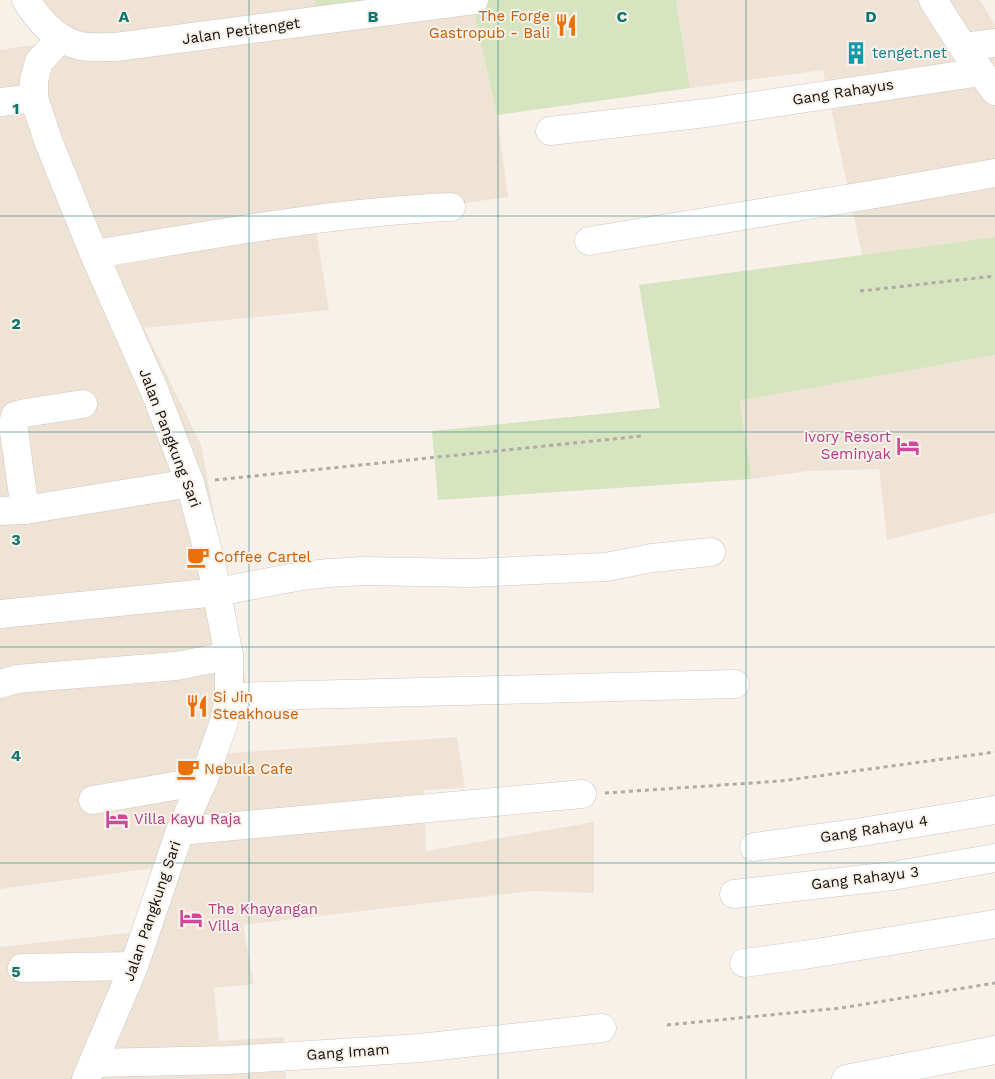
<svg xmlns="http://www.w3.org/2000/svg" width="995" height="1079" font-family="'Work Sans',sans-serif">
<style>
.built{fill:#efe3d6}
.green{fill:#d6e4bf}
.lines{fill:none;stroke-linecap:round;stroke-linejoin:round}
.minor-casing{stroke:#cec7c0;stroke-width:29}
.major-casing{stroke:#cec7c0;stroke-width:29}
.path{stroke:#b0aba5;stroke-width:3;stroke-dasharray:4 4;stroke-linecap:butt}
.minor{stroke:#fff;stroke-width:28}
.major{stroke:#fff;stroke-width:28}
.grid{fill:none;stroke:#0f766e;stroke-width:1;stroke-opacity:0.55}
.labels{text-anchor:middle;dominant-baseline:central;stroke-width:4;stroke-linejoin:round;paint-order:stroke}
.food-label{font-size:15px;fill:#c56008;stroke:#f8f1ea;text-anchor:start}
.street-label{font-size:15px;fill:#12100d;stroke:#f8f1ea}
.culture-label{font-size:15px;fill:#0d838f;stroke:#f8f1ea;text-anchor:start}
.hotel-label{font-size:15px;fill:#b23c85;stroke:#f8f1ea;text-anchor:start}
.grid-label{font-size:16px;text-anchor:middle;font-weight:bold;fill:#0f766e;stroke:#f8f1ea;stroke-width:4;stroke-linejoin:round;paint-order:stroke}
</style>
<rect width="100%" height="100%" fill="#f8f1ea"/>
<!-- built -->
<g class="built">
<polygon points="40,0 315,0 316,8 471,0 497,115 508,197 315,224 329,310 144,328 201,445 246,681 219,754 457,737 465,788 424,790 426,851 594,822 594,893 532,891 243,925 254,984 214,988 219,1041 284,1037 286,1079 0,1079 0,947 137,932 162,867 0,889 0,50 54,42"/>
<polygon points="676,0 980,0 995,25 995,237 862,255 823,70 690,88"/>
<polygon points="995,355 995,513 887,540 879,469 808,471 752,479 738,401"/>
</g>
<!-- green -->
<g class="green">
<polygon points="315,0 383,0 316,9"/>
<polygon points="471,0 676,0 690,88 497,115"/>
<polygon points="995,237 995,355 739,401 752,479 438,500 432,431 660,408 639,285"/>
</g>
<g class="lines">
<defs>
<g id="minor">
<polyline points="61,38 39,62 34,80 34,98 49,143 94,254 155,392 190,483 211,563 229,656 229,697 224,722 203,781 180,831 134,966 86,1079"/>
<polyline points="963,47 995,43"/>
<polyline points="0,102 34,98"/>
<polyline points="550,131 706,113 981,72"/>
<polyline points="589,241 876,194 995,173"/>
<path d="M94,254C212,235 331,212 451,207"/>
<polyline points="25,510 13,424 15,416 25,413 83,404"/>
<polyline points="0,511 25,510 190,483"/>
<polyline points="0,614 217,592 301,576 329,573 364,571 470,573 606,567 652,558 711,552"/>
<polyline points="0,684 17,679 176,666 229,656"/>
<polyline points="229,697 735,684"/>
<polyline points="93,800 203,781"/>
<polyline points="180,831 582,794"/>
<polyline points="754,847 862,832 995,810"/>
<polyline points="734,894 892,876 995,858"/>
<polyline points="744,963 804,955 995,924"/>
<polyline points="22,968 134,966"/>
<polyline points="94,1063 229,1060 420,1048 602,1028"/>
<polyline points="846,1079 995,1050"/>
</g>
<g id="major">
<path d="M26,0C39,21 56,41 81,46C92,48 105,47 116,47L474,0"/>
<polyline points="933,0 963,47 995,91"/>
</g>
</defs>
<!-- minor casing -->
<use href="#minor" class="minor-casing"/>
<!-- major casing -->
<use href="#major" class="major-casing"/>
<!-- path -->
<g class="path">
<polyline points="860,291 995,276"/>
<polyline points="215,480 642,436"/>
<polyline points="605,793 781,781 995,752"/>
<polyline points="667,1025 841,1008 995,983"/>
</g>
<!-- minor -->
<use href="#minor" class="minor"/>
<!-- major -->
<use href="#major" class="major"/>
</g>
<!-- grid -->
<path class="grid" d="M249,0V1079M498,0V1079M746,0V1079M0,216H995M0,432H995M0,647H995M0,863H995"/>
<!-- icons -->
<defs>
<symbol id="restaurant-bare" viewBox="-9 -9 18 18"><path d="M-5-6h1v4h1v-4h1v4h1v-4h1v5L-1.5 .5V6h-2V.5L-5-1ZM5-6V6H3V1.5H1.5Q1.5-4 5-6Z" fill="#e8710a" stroke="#f8f1ea" stroke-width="2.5" paint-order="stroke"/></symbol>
<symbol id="building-bare" viewBox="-9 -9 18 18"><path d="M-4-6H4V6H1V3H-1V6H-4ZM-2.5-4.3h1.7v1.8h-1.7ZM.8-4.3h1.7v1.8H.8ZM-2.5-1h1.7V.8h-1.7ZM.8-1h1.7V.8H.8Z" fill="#0f9aa8" stroke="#f8f1ea" stroke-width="2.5" paint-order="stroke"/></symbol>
<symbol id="hotel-bare" viewBox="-9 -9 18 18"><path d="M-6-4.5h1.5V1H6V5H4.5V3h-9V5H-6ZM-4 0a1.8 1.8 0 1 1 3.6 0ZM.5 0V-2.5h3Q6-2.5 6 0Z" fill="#d1479c" stroke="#f8f1ea" stroke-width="2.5" paint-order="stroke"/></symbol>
<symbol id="cafe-bare" viewBox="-9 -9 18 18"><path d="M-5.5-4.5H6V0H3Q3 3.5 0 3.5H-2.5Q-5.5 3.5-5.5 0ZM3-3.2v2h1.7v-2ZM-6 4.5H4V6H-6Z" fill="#e8710a" stroke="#f8f1ea" stroke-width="2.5" paint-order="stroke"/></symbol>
</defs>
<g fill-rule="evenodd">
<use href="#restaurant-bare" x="550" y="9" width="32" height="32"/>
<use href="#building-bare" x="840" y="37" width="32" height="32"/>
<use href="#hotel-bare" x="892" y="430" width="32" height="32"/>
<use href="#cafe-bare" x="182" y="541" width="32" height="32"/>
<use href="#restaurant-bare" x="181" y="690" width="32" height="32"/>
<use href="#cafe-bare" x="172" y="753" width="32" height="32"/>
<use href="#hotel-bare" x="101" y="803" width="32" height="32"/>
<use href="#hotel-bare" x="175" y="902" width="32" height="32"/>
</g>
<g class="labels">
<!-- food labels -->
<g class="food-label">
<text x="550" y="16" text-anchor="end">The Forge<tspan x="550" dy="17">Gastropub - Bali</tspan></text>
<text x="214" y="557">Coffee Cartel</text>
<text x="213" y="697">Si Jin<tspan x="213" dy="17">Steakhouse</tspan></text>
<text x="204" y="769">Nebula Cafe</text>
</g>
<!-- street labels -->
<g class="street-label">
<text transform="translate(241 31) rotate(-8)">Jalan Petitenget</text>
<text transform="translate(843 92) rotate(-9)">Gang Rahayus</text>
<text transform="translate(170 438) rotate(69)">Jalan Pangkung Sari</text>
<text transform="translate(874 829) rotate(-9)">Gang Rahayu 4</text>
<text transform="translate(865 878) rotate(-7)">Gang Rahayu 3</text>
<text transform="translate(152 911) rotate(-71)">Jalan Pangkung Sari</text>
<text transform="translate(348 1052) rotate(-4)">Gang Imam</text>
</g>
<!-- culture labels -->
<g class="culture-label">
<text x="872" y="53">tenget.net</text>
</g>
<!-- hotel labels -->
<g class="hotel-label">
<text x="891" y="437" text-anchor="end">Ivory Resort<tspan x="891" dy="17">Seminyak</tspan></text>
<text x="134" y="819">Villa Kayu Raja</text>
<text x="208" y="909">The Khayangan<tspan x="208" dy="17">Villa</tspan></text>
</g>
</g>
<g class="grid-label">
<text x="124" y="22">A</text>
<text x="373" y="22">B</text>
<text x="622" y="22">C</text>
<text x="871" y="22">D</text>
<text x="16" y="114">1</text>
<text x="16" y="329">2</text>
<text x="16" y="545">3</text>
<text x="16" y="761">4</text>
<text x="16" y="977">5</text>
</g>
</svg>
